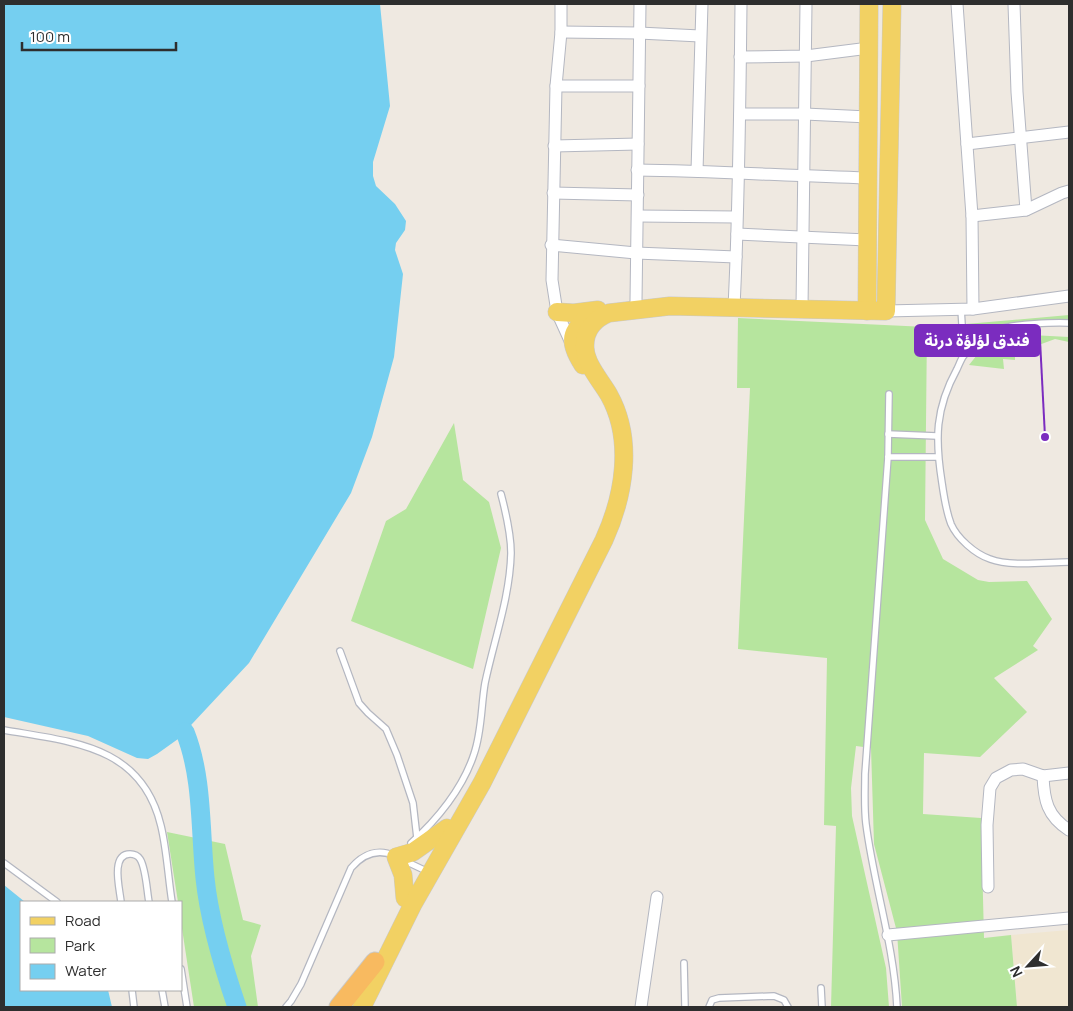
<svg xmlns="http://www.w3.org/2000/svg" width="1073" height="1011" font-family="Manrope,'Noto Sans Arabic',sans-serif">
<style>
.education{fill:#f0e6d1}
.green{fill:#b6e59e}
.water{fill:#75cff0}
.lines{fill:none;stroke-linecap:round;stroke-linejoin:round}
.river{stroke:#75cff0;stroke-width:19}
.service-casing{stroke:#b4b7c1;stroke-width:8}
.minor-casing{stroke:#b4b7c1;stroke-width:13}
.primary-casing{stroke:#c9c9c9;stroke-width:19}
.trunk-casing{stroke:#c9c9c9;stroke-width:21}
.service{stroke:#fff;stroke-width:5.5}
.minor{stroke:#fff;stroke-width:11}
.primary{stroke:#f2d163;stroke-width:18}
.trunk{stroke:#f8ba60;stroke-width:19}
.leader{fill:none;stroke:#7b2cbf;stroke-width:2}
.callout-dot{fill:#7b2cbf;stroke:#fff;stroke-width:2}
.callout{fill:#7b2cbf;stroke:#7b2cbf;stroke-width:2}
.callout-label{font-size:16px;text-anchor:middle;font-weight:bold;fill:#fff}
</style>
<rect width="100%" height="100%" fill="#efe9e1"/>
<!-- education -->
<polygon class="education" points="1069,930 1069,1007 1017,1007 1011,935"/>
<!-- green -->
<g class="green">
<path d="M1069,315V322C1050,322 1019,319 1001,326C989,330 978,340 968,348L966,324Z"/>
<polygon points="738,318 927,327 925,520 943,559 978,580 989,582 1027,581 1052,619 1033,646 1038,650 994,678 1027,712 980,757 924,753 923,814 981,818 984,938 1011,935 1017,1007 902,1007 897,932 874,844 871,748 856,746 851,788 852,816 886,968 889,1007 831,1007 836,826 824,825 827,658 738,649 750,388 737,388"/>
<polygon points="1031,335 1069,337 1069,342 1055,339 1036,346 1035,354 1015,354 1015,360 1003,359 1004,369 969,365 977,355 1005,341"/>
<polygon points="454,423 463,480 489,502 501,548 473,669 351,621 386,521 406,509"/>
<polygon points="167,832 225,844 243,920 261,925 251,956 258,1007 194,1007 181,922 181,902 178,902"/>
</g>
<!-- water -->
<g class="water">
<polygon points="4,4 380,4 390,106 373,162 373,176 376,186 395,204 406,221 405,230 396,243 395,250 403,274 394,357 372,437 351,493 249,663 178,739 157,754 148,759 137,758 88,736 4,717"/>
<polygon points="4,885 25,902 21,902 21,990 108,990 112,1007 4,1007"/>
</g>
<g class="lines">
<!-- river -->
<path class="river" d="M185,732C203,777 200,830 205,878C209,918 224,969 237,1007"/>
<defs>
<g id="service">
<polyline points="961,309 964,355"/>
<path d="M1069,323C1056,322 1013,324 1001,329C996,330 968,351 964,355C961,359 959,365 957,369C935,409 935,439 942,483C944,497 946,511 951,524C957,538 975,554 990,559C1011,567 1046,562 1069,562"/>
<path d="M889,394L888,457L865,774C865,791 864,808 866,824C874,886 894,945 897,1007"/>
<polyline points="888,434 937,436"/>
<polyline points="888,457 938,457"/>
<polyline points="340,651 359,703 368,713 386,729 397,755 413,803 417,838"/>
<path d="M4,730C72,742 142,745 161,826C167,851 168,877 172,902"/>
<path d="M411,843C437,820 463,788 474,754C482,731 481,706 485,683C494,640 510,597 511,553C511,533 506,513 501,494"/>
<polyline points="403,860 422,869"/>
<polyline points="4,863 57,902"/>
<path d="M121,902C120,890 110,854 130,854C134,854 138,856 140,859C146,868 147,892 149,902"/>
<polyline points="684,963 685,1007"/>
<polyline points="181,969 187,1007"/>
<polyline points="821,988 822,1007"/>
<polyline points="132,990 134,1007"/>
<polyline points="162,990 165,1007"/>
<path d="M286,1007L291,1001L301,984L351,868C363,854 378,848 395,856"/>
<polyline points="709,1007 712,1000 719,998 774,996 784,1000 788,1007"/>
</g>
<g id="minor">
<polyline points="561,4 561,32 556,86 552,280 557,312 572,345"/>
<polyline points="957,4 972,216 973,309"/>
<polyline points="1014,4 1017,92 1026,210"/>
<polyline points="561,32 639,33 700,36"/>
<polyline points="740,57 806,56 869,48"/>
<polyline points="556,86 639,86"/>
<polyline points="740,114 805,114 868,117"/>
<polyline points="967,144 1069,132"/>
<polyline points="554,146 638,144"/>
<path d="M637,170C714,171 791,176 867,178"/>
<polyline points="697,171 702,4"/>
<polyline points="553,193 638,195"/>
<polyline points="638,216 736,217"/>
<polyline points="972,216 1026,210 1062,193 1069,191"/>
<polyline points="737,234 867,240"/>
<polyline points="551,245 636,253 736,257"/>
<polyline points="636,301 640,4"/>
<path d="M734,307C739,206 740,105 741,4"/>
<polyline points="802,308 806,4"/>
<polyline points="886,311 973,309 1069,296"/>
<path d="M1043,776C1044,800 1047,816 1069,830"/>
<polyline points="988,887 987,825 990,788 996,778 1011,770 1023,769 1043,776 1069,773"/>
<polyline points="888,935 1069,918"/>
<polyline points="641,1007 657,897"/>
</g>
<g id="primary">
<polyline points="867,311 869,4"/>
<polyline points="557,312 574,313 598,310"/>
<path d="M583,365C568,342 569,331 592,314"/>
<polyline points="405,898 403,875 396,857 413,852 447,828"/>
<path d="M362,1007L413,904L482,783L604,540C624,496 634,440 609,395C601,381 586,365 585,348C584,331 594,319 609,313L670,306L886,311L892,4"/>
</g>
<polyline id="trunk" points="339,1007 375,962"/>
</defs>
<!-- service casing -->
<use href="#service" class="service-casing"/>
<!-- minor casing -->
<use href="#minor" class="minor-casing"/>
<!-- primary casing -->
<use href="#primary" class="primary-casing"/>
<!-- trunk casing -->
<use href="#trunk" class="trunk-casing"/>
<!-- service -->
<use href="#service" class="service"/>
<!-- minor -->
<use href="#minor" class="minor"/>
<!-- primary -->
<use href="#primary" class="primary"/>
<!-- trunk -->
<use href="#trunk" class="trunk"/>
</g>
<!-- callouts -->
<path class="leader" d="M1045 437L1040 340"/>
<circle class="callout-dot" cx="1045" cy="437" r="5"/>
<rect class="callout" x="915" y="325" width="125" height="31" rx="5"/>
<g class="callout-label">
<text x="977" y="346">فندق لؤلؤة درنة</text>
</g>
<!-- border -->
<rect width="1073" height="1011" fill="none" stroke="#2e2e2e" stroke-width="10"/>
<!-- legend -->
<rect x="20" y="901" width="162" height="90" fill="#ffffff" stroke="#ababab"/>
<rect x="30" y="917" width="25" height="8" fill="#f2d163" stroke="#ababab"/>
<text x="65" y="926" font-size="15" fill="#2e2e2e">Road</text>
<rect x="30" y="938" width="25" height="15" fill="#b6e59e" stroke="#ababab"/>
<text x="65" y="951" font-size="15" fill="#2e2e2e">Park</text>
<rect x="30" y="964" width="25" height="15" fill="#75cff0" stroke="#ababab"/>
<text x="65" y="976" font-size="15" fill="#2e2e2e">Water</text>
<!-- north arrow -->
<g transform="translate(1028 966) rotate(244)" stroke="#ffffff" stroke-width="4" paint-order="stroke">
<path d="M0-4L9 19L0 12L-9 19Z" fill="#2e2e2e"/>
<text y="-8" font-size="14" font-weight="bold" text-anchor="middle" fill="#2e2e2e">N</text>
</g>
<!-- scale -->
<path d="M22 42v8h154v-8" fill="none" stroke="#2e2e2e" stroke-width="2.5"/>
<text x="30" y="42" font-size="15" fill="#2e2e2e" stroke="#ffffff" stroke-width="4" paint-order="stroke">100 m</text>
</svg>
